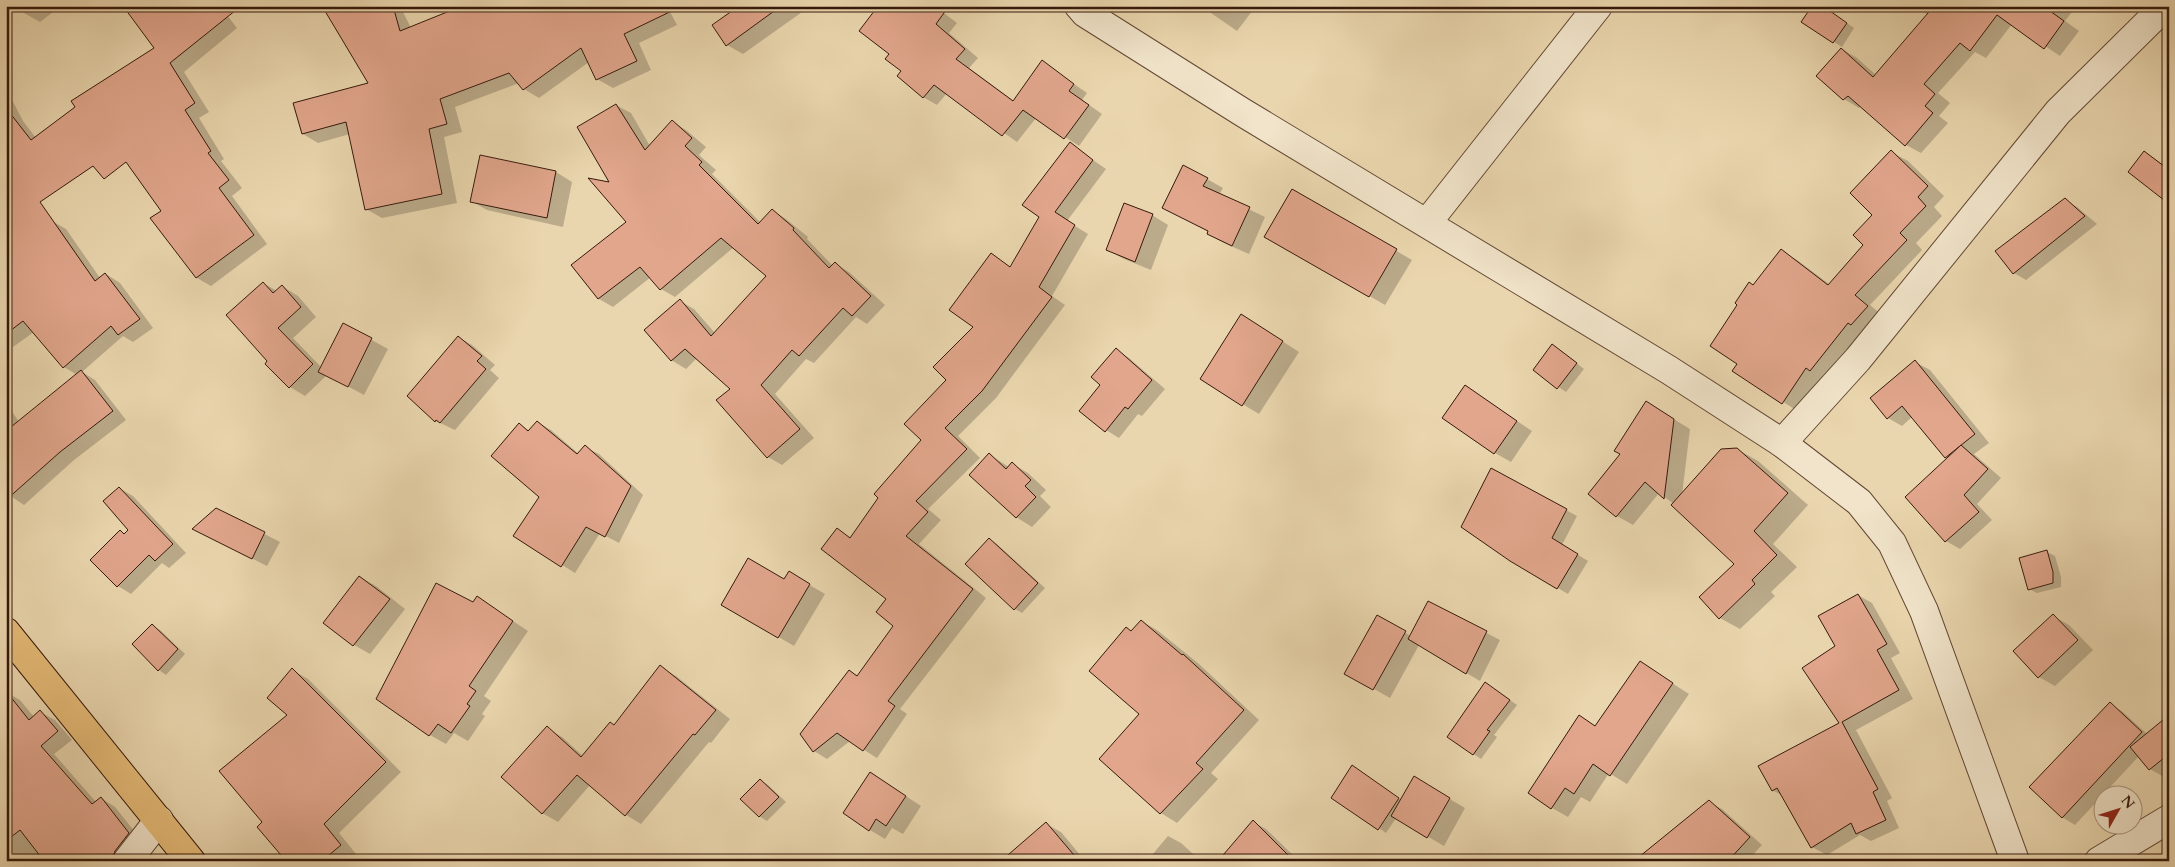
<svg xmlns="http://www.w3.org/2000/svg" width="2175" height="867" font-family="Cardo,serif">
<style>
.shadow{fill:#0003}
.building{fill:#e1a68c;stroke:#36190b}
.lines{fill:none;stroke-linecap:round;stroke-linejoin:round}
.minor-casing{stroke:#634834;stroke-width:30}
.major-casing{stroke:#36190b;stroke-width:30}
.minor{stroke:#f1e4ca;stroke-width:28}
.major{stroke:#e5bb77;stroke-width:28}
</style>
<rect width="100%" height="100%" fill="#ead6ae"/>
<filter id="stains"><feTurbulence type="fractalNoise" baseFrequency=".004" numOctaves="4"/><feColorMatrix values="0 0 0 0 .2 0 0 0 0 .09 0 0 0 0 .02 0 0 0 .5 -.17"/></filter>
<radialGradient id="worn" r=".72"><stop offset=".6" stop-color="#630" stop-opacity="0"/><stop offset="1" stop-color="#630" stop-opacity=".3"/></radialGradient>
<!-- shadow -->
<g class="shadow">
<polygon points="20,6 61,6 40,22 24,13"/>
<polygon points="220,6 237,28 184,72 209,112 199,118 224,159 221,161 242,188 232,196 267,244 211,286 197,278 152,218 163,211 127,132 6,215 6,88 23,121 36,138"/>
<polygon points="323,6 400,6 411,28 667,6 677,25 639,43 651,70 613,88 597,79 589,62 539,98 524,89 519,83 455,107 462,132 444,137 457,203 382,218 366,209 350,134 318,143 303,134 370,84"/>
<polygon points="741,6 802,6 805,10 743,54 727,45"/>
<polygon points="935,6 957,23 949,33 978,58 969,68 1014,101 1042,62 1087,93 1082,100 1102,114 1079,146 1036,118 1017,142 947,93 937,105 923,97 903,71"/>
<polygon points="1201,6 1256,6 1237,31"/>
<polygon points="1805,6 1822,6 1854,28 1842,47 1803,22 1811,10"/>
<polygon points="1916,6 2064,6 2072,12 2065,21 2079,31 2060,56 2012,24 1986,58 1975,52 1938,93 1950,103 1939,116 1948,123 1921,153 1906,145 1861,106 1859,108 1844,99 1818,76 1842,49 1857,58 1876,75 1928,15"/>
<polygon points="616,105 631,113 650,146 672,121 686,130 706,147 699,155 716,170 712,174 761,223 772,210 786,219 808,237 807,239 833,266 835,264 849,272 885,305 867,324 856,317 814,363 806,359 775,394 814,438 782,465 768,457 732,389 697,358 686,369 671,360 680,301 694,309 715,333 767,276 734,247 675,297 661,289 651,277 613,307 599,299 573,265 628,222 612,184"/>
<polygon points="1070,144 1106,169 1067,221 1088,234 1052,296 1065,305 996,398 958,436 980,458 928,509 941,520 919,544 986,598 900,709 907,714 877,758 850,741 827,759 814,751 850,671 858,676 895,625 888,599 837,530 852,538 922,440 948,380 975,327 991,255 1011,267 1041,217"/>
<polygon points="1891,152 1908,161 1944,196 1934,207 1942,216 1916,243 1922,250 1870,305 1883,316 1827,379 1823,377 1799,412 1734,370 1738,363 1754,286 1781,251 1797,260 1829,284 1864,244"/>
<polygon points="2144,152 2169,168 2169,202"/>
<polygon points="556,172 572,182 563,227 487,210 471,201"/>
<polygon points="1207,179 1223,188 1219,195 1265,217 1249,254 1224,243 1208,234 1209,232 1164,208"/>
<polygon points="1292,190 1412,260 1385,305 1266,236"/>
<polygon points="2065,200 2077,207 2097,224 2026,280 2014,273"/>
<polygon points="1152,215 1168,225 1151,270 1124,259 1108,250"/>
<polygon points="52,221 66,229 100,278 106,274 120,283 153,328 133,342 123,336 82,372 95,380 126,420 74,460 24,505 6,493 6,402 19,422 77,375 64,367 34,332 6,352 6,257"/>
<polygon points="263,283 277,291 282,286 298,296 316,317 293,338 322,368 343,324 388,349 364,395 327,375 305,396 290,387 269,361"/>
<polygon points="1257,325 1299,352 1259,414 1201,379"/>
<polygon points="458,337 472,345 495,365 490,370 499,378 455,430 436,421 408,396"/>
<polygon points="1116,350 1129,358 1165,389 1142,416 1138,414 1119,438 1106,430 1102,385"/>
<polygon points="1560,350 1584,369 1566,392 1534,370"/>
<polygon points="1915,362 1930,370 1989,443 1974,454 2001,478 1977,504 1992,520 1960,549 1946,541 1948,459 1912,417 1902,426 1888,418"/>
<polygon points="1465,386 1532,431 1511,462 1495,453"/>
<polygon points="1662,412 1690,429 1682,495 1737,449 1758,461 1808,505 1773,544 1797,567 1771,592 1775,596 1740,629 1720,618 1736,564 1674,504 1659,493 1633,525 1617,516"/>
<polygon points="537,422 551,430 579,454 585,447 599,454 643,495 619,543 600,533 575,573 514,535 541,497 519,424 530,431"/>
<polygon points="990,455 1009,467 1012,464 1028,473 1046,490 1040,496 1051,507 1032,527 1016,517"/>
<polygon points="1492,470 1577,516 1562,545 1588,561 1568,594 1511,560"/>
<polygon points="119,488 133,496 186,553 169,568 162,563 131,594 118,586 121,532 125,534 130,530"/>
<polygon points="216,509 280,542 267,566 209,537"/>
<polygon points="989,539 997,544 1045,588 1022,613 1015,609"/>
<polygon points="2047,552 2055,556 2061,577 2061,587 2037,593 2029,589"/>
<polygon points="789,573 825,594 794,646 722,604 785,581"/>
<polygon points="360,577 376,586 405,609 370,654 354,645 325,623"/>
<polygon points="1858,595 1872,603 1900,653 1891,658 1913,699 1856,730 1892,798 1887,801 1899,828 1871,841 1860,835 1827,855 1812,847 1783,796 1772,790 1841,724 1837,646"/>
<polygon points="478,598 528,631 484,696 491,701 482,714 485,716 468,741 454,733 446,744 430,735 474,603"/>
<polygon points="1428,603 1500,640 1480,681 1419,645 1390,698 1346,673 1378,617 1411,636"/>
<polygon points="2053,616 2069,625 2093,650 2055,686 2039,677"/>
<polygon points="1141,621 1157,630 1199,664 1259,720 1211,773 1218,779 1177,823 1161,813 1101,759 1141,714 1127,628 1132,632"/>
<polygon points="152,626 160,630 185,654 166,675 159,670 134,644"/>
<polygon points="1641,663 1689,694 1627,784 1609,773 1590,802 1581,797 1568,817 1552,808 1597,727"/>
<polygon points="660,667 676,676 730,719 711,743 709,742 641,824 626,815 590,785 558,822 542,813 547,728 562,737 583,756 614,726"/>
<polygon points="292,670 308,679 401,772 339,833 356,854 348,861 287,861 264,823 289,715"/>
<polygon points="1494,689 1517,705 1494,735 1497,737 1481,759 1449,737"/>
<polygon points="6,692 20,700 34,717 40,712 55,720 72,740 54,754 96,802 101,798 115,807 143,842 130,861 6,861"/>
<polygon points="2110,704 2123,712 2147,734 2169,717 2169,780 2150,769 2139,756 2075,825 2062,817"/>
<polygon points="1360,771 1401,800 1414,778 1465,808 1444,846 1396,818 1386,833 1379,828"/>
<polygon points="760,780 768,785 786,802 767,821 759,816"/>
<polygon points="886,783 921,806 903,834 892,828 885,839 870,830"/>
<polygon points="1709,802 1722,809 1762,845 1747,861 1661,861"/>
<polygon points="1253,822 1266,829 1296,858 1293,861"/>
<polygon points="1046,824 1061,832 1085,861 1003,861"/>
<polygon points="1168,836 1181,843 1201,861 1147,861"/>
<polygon points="750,854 762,861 744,861"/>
<polygon points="154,856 161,861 149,861"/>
<polygon points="2169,856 2169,861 2162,861"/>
</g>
<!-- building -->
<g class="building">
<polygon points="123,6 241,6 170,63 195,103 185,110 211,151 208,153 229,180 219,188 254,235 196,278 150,218 161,211 126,162 104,179 93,166 40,202 95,281 105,273 140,319 118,335 111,326 63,368 23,321 6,334 6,108 31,140 75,107 71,101 154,48"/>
<polygon points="322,6 393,6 400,31 462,6 682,6 624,34 637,61 596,80 581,48 523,90 509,73 440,99 447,124 429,129 442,194 365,210 346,122 302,134 293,103 368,83"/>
<polygon points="739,6 781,6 726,46 712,25"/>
<polygon points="878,6 949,6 936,24 965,49 956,59 1013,101 1042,60 1074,84 1069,91 1089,105 1064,139 1023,110 1002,136 934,85 923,98 897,76 901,71 885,59 889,54 859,31"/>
<polygon points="1812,6 1823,6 1847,23 1833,43 1801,22"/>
<polygon points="1934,6 2043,6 2064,21 2044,49 1997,15 1970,51 1960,43 1924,84 1935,94 1925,106 1933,113 1905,146 1848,96 1843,100 1816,76 1841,48 1873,77"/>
<polygon points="616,104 645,150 672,120 692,138 685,146 702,162 699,165 758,224 772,209 794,228 793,230 829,268 835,262 871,296 852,316 843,308 799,356 792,350 761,385 800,429 767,458 716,400 730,389 685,349 671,361 644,330 680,299 711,336 766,276 721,238 660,290 640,267 598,299 571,265 626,222 588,178 609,182 577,127"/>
<polygon points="1070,142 1093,160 1055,212 1075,225 1039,287 1052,297 982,391 945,428 967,449 916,501 928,512 906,536 973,589 888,701 895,706 863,751 837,733 813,752 800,734 849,670 857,676 893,626 876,612 886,599 821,549 837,528 850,538 878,498 874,494 921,440 904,424 946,380 933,367 973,327 949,310 991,253 1010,267 1039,217 1022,205"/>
<polygon points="1891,150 1928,186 1918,197 1926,206 1900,233 1907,240 1855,295 1868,306 1851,325 1848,323 1810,371 1806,368 1782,404 1732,371 1737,364 1710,346 1737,305 1735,303 1749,282 1753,285 1781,249 1828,285 1863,245 1853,235 1872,215 1850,193"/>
<polygon points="2144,151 2169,170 2169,204 2128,172"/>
<polygon points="480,155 556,171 547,218 470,202"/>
<polygon points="1183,165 1208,178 1203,186 1250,207 1232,246 1207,234 1208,231 1162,208"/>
<polygon points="1292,189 1397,249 1369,297 1264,237"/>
<polygon points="2065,198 2085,216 2013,274 1995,251"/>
<polygon points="1124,203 1153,214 1135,262 1106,250"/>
<polygon points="263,282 273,293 282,285 301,307 278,328 313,364 289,388 265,364 267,361 226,315"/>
<polygon points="1241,314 1283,341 1242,406 1200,379"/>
<polygon points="343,323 372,338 348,387 318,372"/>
<polygon points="458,336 482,356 477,361 486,369 440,423 436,420 435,422 407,396"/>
<polygon points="1552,344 1577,363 1557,389 1533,370"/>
<polygon points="1116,348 1152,380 1128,409 1125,407 1105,432 1079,411 1100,385 1091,377"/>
<polygon points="1915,360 1975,434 1945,458 1902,406 1887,419 1870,398"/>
<polygon points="81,370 113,411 60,452 6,500 6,431"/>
<polygon points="1465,385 1517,421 1494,454 1442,418"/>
<polygon points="1646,401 1674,419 1664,499 1645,482 1616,517 1588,494 1620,454 1614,451"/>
<polygon points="537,421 577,454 585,445 631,486 605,537 586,527 561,567 513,536 539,497 491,456 519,423 528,431"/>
<polygon points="1961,445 1988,469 1964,495 1979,512 1945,542 1905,497"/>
<polygon points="1737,448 1788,493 1754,531 1777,555 1752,580 1755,584 1719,619 1699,597 1734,564 1671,505 1721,449"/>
<polygon points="989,453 1006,469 1012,462 1031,480 1025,486 1036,497 1016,518 969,475"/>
<polygon points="1491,468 1567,509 1552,538 1578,554 1557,589 1510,561 1461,527"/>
<polygon points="119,487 173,544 155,561 149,555 117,587 90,560 120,530 124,534 128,530 103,501"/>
<polygon points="216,508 265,532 252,559 192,529"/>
<polygon points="989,538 1038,583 1014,610 965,564"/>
<polygon points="2047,550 2053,572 2053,583 2028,590 2019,558"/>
<polygon points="748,558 784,579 789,571 810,584 778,638 721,605"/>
<polygon points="359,576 390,599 353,646 323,623"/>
<polygon points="436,583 473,602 477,596 513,621 469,686 476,691 467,704 470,706 451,733 438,724 429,736 376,699"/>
<polygon points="1858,594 1887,644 1877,650 1899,690 1842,722 1878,789 1873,792 1886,820 1856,834 1851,823 1811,848 1777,788 1772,791 1758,766 1839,723 1802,668 1835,646 1818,616"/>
<polygon points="1428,601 1487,631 1466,674 1408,639"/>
<polygon points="2053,614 2078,640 2038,678 2013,651"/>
<polygon points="1377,615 1406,631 1373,690 1344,674"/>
<polygon points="1141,620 1182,655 1183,654 1244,710 1196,763 1203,769 1160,814 1099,759 1139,714 1089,671 1126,627 1131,631"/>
<polygon points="152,624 178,649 158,671 132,644"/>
<polygon points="1640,661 1673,683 1610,776 1593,764 1574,794 1565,788 1551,809 1528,793 1579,715 1595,726"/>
<polygon points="660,665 716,710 695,735 693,734 625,816 577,775 542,814 501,777 547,726 581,757 610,722 614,725"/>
<polygon points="292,668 386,762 324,824 341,845 322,861 286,861 257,827 262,822 219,771 287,715 267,698"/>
<polygon points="1485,682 1510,700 1487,730 1490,731 1473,755 1447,737"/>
<polygon points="6,691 29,720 40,710 58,731 41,746 92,804 101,797 129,833 115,851 112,861 44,861 20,830 6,841"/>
<polygon points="2110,702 2142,732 2062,818 2029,787"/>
<polygon points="2169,715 2169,754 2149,770 2130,747"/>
<polygon points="1352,765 1399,798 1378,830 1331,798"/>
<polygon points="870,772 906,796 886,826 876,819 869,831 843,813"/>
<polygon points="1414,776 1450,798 1427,838 1391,816"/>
<polygon points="760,779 779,797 759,817 740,799"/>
<polygon points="1709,800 1750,837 1728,861 1634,861"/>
<polygon points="1253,820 1294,861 1218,861"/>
<polygon points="1046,822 1079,861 1001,861"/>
</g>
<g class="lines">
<defs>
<g id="minor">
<polyline points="1079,6 1085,13 1242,112 1669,370 1782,443 1859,502 1892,543 1924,611 2015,861"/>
<polyline points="1427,223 1598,6"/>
<polyline points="1782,443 1858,359 2058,112 2165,6"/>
<polyline points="127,861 159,820"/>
<polyline points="2099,861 2169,819"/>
</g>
<polyline id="major" points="6,632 191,861"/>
</defs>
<!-- minor casing -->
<use href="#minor" class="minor-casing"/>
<!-- major casing -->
<use href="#major" class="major-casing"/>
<!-- minor -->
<use href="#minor" class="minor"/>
<!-- major -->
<use href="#major" class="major"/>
</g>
<!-- margin -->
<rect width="2175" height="867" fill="none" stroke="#ead6ae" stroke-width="25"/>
<rect x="8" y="8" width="2160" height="852" fill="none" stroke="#36190b" stroke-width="2.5"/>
<rect x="12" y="12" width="2150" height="842" fill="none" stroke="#36190b"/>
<!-- north arrow -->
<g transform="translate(2118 810) rotate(51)"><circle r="24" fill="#f1e4ca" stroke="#a6937e"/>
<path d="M0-4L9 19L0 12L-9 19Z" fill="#8f2418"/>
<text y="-8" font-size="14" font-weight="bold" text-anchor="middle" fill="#36190b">N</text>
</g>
<rect width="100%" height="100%" filter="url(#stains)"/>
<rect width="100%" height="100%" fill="url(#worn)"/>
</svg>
